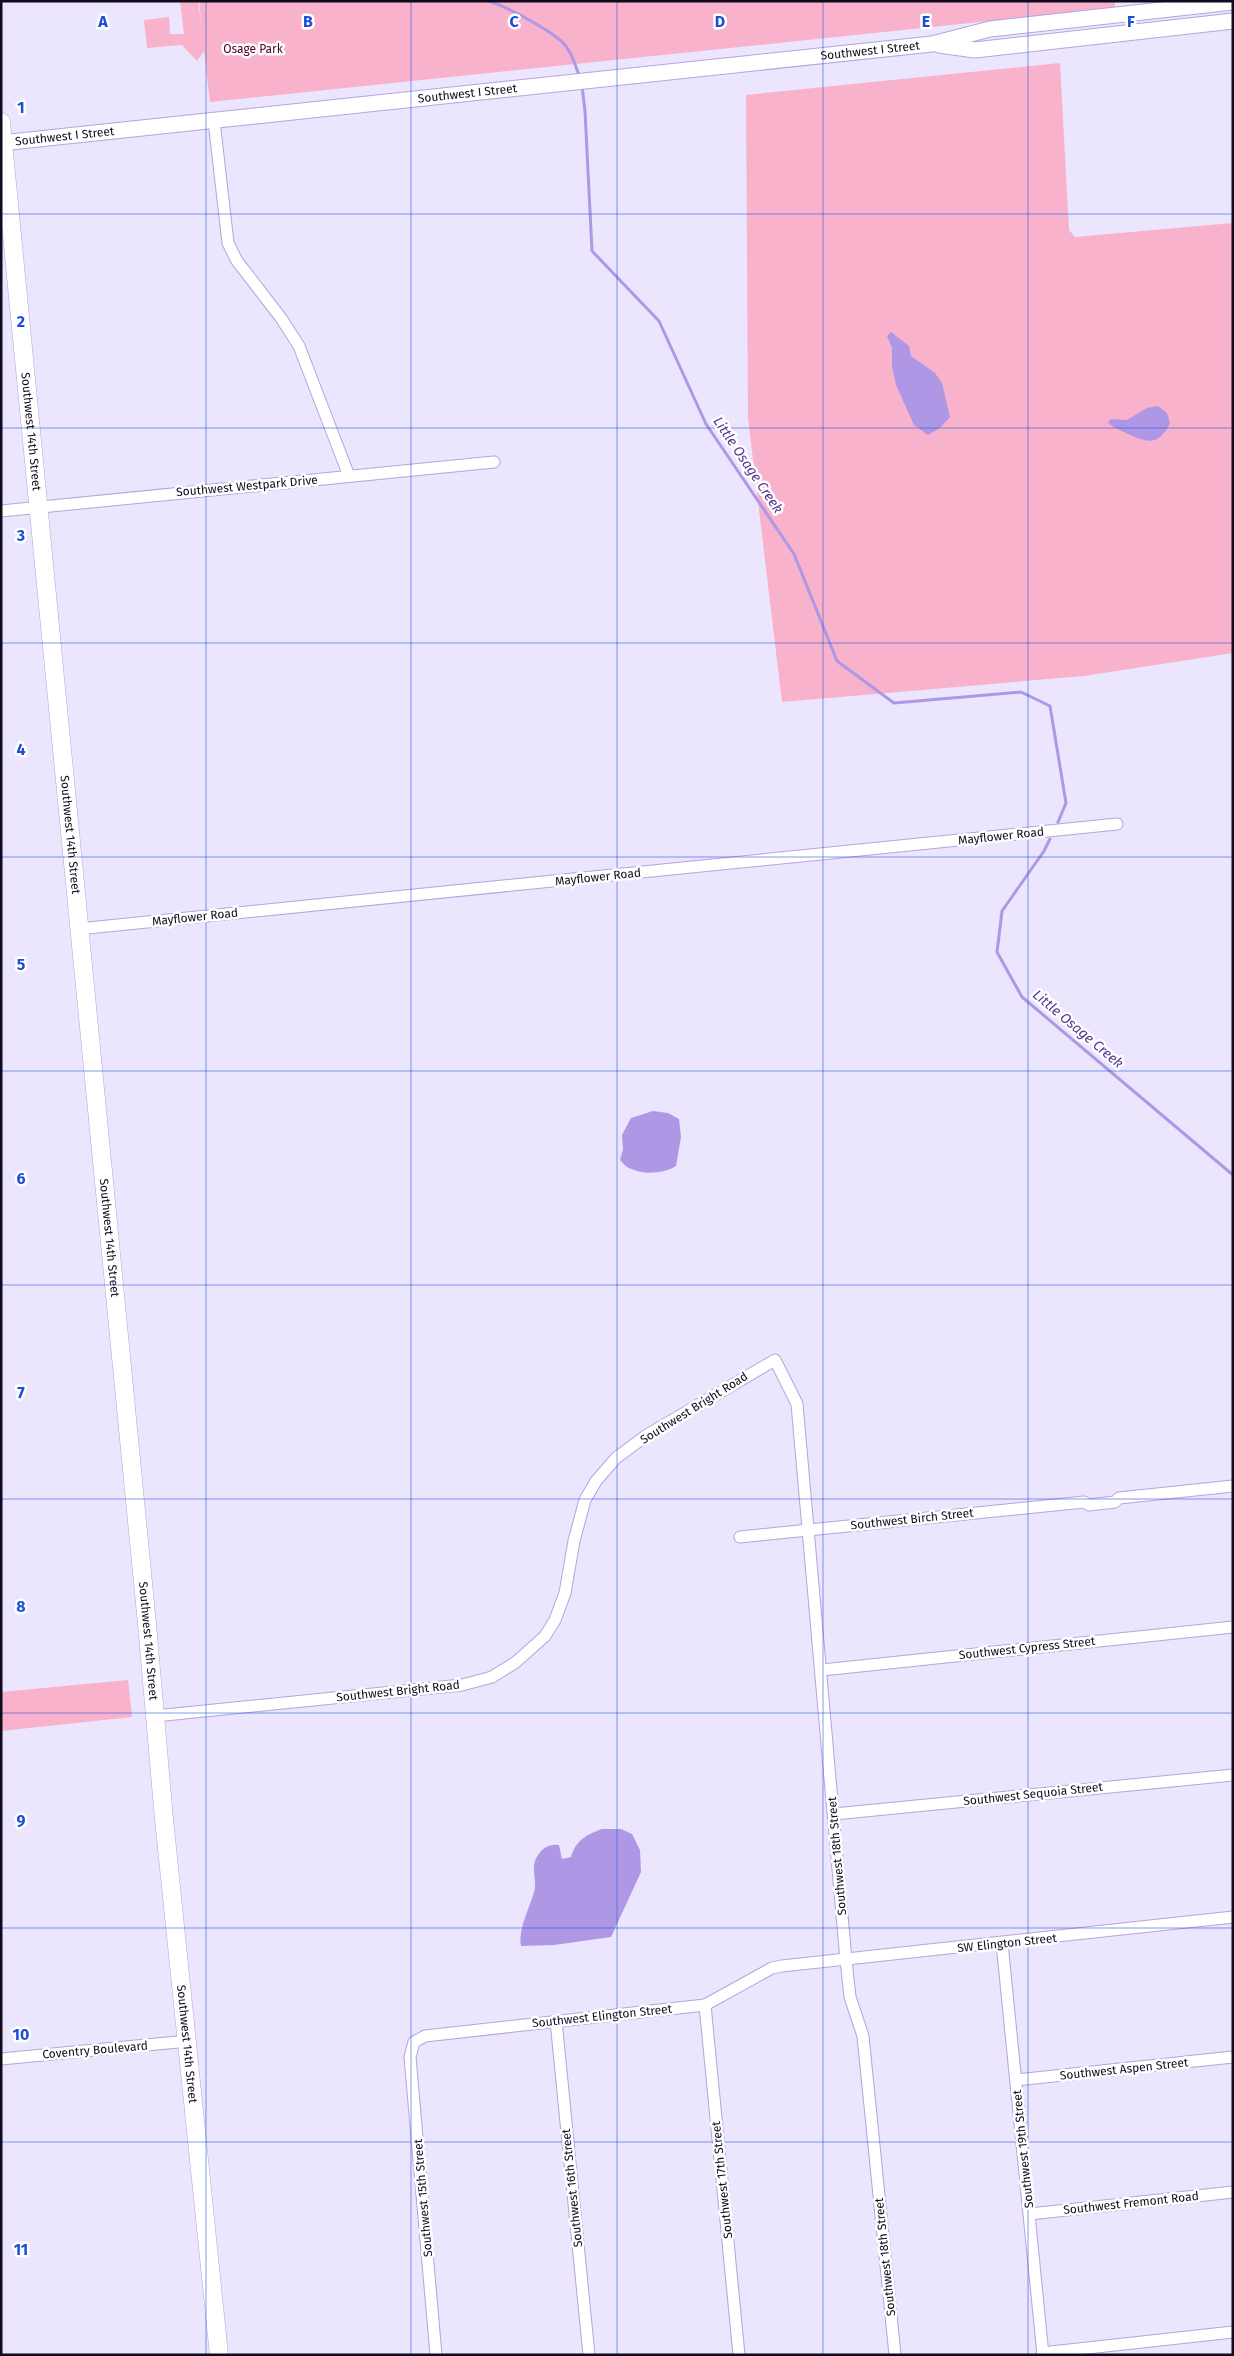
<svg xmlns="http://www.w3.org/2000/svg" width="1234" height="2356" font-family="'Fira Sans',sans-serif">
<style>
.green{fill:#f9b2cb}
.water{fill:#ae98e6}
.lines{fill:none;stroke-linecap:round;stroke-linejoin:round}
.stream{stroke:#ae98e6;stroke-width:3}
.street-casing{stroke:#b4a4df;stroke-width:13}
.secondary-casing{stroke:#b4a4df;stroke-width:17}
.primary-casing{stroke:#b4a4df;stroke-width:19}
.street{stroke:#fff;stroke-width:11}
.secondary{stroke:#fff;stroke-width:15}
.primary{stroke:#fff;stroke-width:18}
.grid{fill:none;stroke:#1d4ed8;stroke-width:1;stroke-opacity:0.55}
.labels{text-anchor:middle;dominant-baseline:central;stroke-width:5;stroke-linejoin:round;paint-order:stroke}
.park-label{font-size:12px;fill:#51012b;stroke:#fff}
.street-label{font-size:12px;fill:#110a1e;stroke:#fff}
.water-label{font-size:14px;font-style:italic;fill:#593893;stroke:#fff}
.grid-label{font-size:16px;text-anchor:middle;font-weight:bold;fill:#1d4ed8;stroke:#fff;stroke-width:5;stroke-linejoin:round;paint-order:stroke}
</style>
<rect width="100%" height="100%" fill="#ebe5fe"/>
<!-- green -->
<g class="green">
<polygon points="180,1 198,1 202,29 199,1 1115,1 1115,8 210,102 204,51 197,61 182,45 147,48 144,20 169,17 170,34 184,34"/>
<polygon points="1060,63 1069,230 1075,237 1233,223 1233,653 1084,676 782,702 748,418 746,95"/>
<polygon points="128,1680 132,1717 1,1731 1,1692"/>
</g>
<!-- water -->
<g class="water">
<polygon points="891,332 909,346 911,356 935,373 942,383 950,417 940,428 928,435 914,425 896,385 892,367 892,348 887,336"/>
<path d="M1158,406L1167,413L1170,423C1158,449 1144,441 1124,432C1118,429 1113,428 1108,422L1111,419L1127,420L1147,408Z"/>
<path d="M653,1111L668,1113L679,1119L681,1137L676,1166C664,1174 642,1175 629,1168C626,1167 623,1163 620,1160L623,1149L622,1135L631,1118Z"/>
<path d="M602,1829H621L632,1834L640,1850L641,1872L611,1937L554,1945L521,1946C518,1927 531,1906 535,1888C536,1880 532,1869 535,1861C539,1850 548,1843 559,1845L562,1859L571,1857C576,1840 586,1835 602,1829Z"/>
</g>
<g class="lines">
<!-- stream -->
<g class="stream">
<path d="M489,1C507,7 546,28 560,40C571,49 575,65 580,78"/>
<polyline points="582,86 585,111 592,251 659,321 706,424 794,554 837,661 894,703 1021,692 1050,706 1066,803 1058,822"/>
<polyline points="1050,839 1044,851 1002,911 997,952 1022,997 1233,1175"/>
</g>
<defs>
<g id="street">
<polyline points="214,121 228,243 237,261 281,318 299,346 349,476"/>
<polyline points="1,511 494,462"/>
<polyline points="78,929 1117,824"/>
<polyline points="740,1537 1084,1502 1089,1505 1115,1502 1119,1498 1233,1486"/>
<polyline points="822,1670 1233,1627"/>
<polyline points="155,1716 462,1685 492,1677 516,1662 545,1636 555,1620 565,1593 574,1541 585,1500 596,1481 616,1458 647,1435 775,1360 797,1404 846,1960 850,1997 863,2036 895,2355"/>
<polyline points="834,1814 1233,1775"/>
<polyline points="1002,1943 1043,2355"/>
<polyline points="705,2005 739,2355"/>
<polyline points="556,2021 589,2355"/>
<polyline points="1,2059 188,2041"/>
<polyline points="1016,2080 1233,2057"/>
<polyline points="1030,2214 1233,2192"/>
<polyline points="1042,2353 1233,2332"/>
<polyline points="436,2355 410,2057 414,2042 425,2036 705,2005 772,1968 782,1966 1233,1917"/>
</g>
<g id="secondary">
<polyline points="939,45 975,50 1233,21"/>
<path id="s1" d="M1,143L932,44L990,29L1233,2"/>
</g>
<g id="primary">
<path id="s2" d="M1,122L147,1624L164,1819L219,2355"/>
</g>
</defs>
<!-- street casing -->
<use href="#street" class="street-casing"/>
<!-- secondary casing -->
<use href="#secondary" class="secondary-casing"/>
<!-- primary casing -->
<use href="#primary" class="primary-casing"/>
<!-- street -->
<use href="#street" class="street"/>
<!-- secondary -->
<use href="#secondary" class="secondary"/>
<!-- primary -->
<use href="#primary" class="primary"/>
</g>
<!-- grid -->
<path class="grid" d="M206,1V2355M411,1V2355M617,1V2355M823,1V2355M1028,1V2355M1,214H1233M1,428H1233M1,643H1233M1,857H1233M1,1071H1233M1,1285H1233M1,1499H1233M1,1713H1233M1,1928H1233M1,2142H1233"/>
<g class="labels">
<!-- park labels -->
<g class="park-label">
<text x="253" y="49">Osage Park</text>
</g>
<!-- street labels -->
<g class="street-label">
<text stroke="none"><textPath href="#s1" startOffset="874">Southwest I Street</textPath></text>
<text stroke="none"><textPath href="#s1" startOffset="469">Southwest I Street</textPath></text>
<text stroke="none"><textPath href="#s1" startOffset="64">Southwest I Street</textPath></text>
<text stroke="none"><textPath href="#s2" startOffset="311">Southwest 14th Street</textPath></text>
<text transform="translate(247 486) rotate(-5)">Southwest Westpark Drive</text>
<text stroke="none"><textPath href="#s2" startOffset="716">Southwest 14th Street</textPath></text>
<text transform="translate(1001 836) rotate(-6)">Mayflower Road</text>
<text transform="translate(598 877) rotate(-6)">Mayflower Road</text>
<text transform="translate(195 917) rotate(-6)">Mayflower Road</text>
<text stroke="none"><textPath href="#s2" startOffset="1121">Southwest 14th Street</textPath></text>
<text transform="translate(694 1408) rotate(-32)">Southwest Bright Road</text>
<text transform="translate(912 1519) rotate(-6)">Southwest Birch Street</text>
<text stroke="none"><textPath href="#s2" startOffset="1526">Southwest 14th Street</textPath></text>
<text transform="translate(1027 1648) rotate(-6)">Southwest Cypress Street</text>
<text transform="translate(398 1691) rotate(-6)">Southwest Bright Road</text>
<text transform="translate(1033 1794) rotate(-6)">Southwest Sequoia Street</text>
<text transform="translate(837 1856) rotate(-95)">Southwest 18th Street</text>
<text transform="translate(1007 1943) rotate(-6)">SW Elington Street</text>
<text transform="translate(602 2016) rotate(-6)">Southwest Elington Street</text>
<text stroke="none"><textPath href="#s2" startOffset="1931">Southwest 14th Street</textPath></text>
<text transform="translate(95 2050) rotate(-5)">Coventry Boulevard</text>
<text transform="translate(1124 2069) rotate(-6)">Southwest Aspen Street</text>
<text transform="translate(1023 2149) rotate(-96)">Southwest 19th Street</text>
<text transform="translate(722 2180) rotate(-96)">Southwest 17th Street</text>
<text transform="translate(572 2188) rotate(-96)">Southwest 16th Street</text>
<text transform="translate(423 2198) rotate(-95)">Southwest 15th Street</text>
<text transform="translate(1131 2203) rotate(-6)">Southwest Fremont Road</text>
<text transform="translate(885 2257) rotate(-96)">Southwest 18th Street</text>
</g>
<!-- water labels -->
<g class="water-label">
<text transform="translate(748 465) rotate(56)">Little Osage Creek</text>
<text transform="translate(1078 1029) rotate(40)">Little Osage Creek</text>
</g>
</g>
<g class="grid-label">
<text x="103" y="27">A</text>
<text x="308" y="27">B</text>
<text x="514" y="27">C</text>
<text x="720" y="27">D</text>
<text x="926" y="27">E</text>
<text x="1131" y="27">F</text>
<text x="21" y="113">1</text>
<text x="21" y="327">2</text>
<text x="21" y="541">3</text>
<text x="21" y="755">4</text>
<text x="21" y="970">5</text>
<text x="21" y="1184">6</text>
<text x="21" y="1398">7</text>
<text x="21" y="1612">8</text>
<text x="21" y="1826">9</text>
<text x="21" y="2040">10</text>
<text x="21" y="2255">11</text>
</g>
<!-- border -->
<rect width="1234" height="2356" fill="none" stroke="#110a1e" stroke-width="5"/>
</svg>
